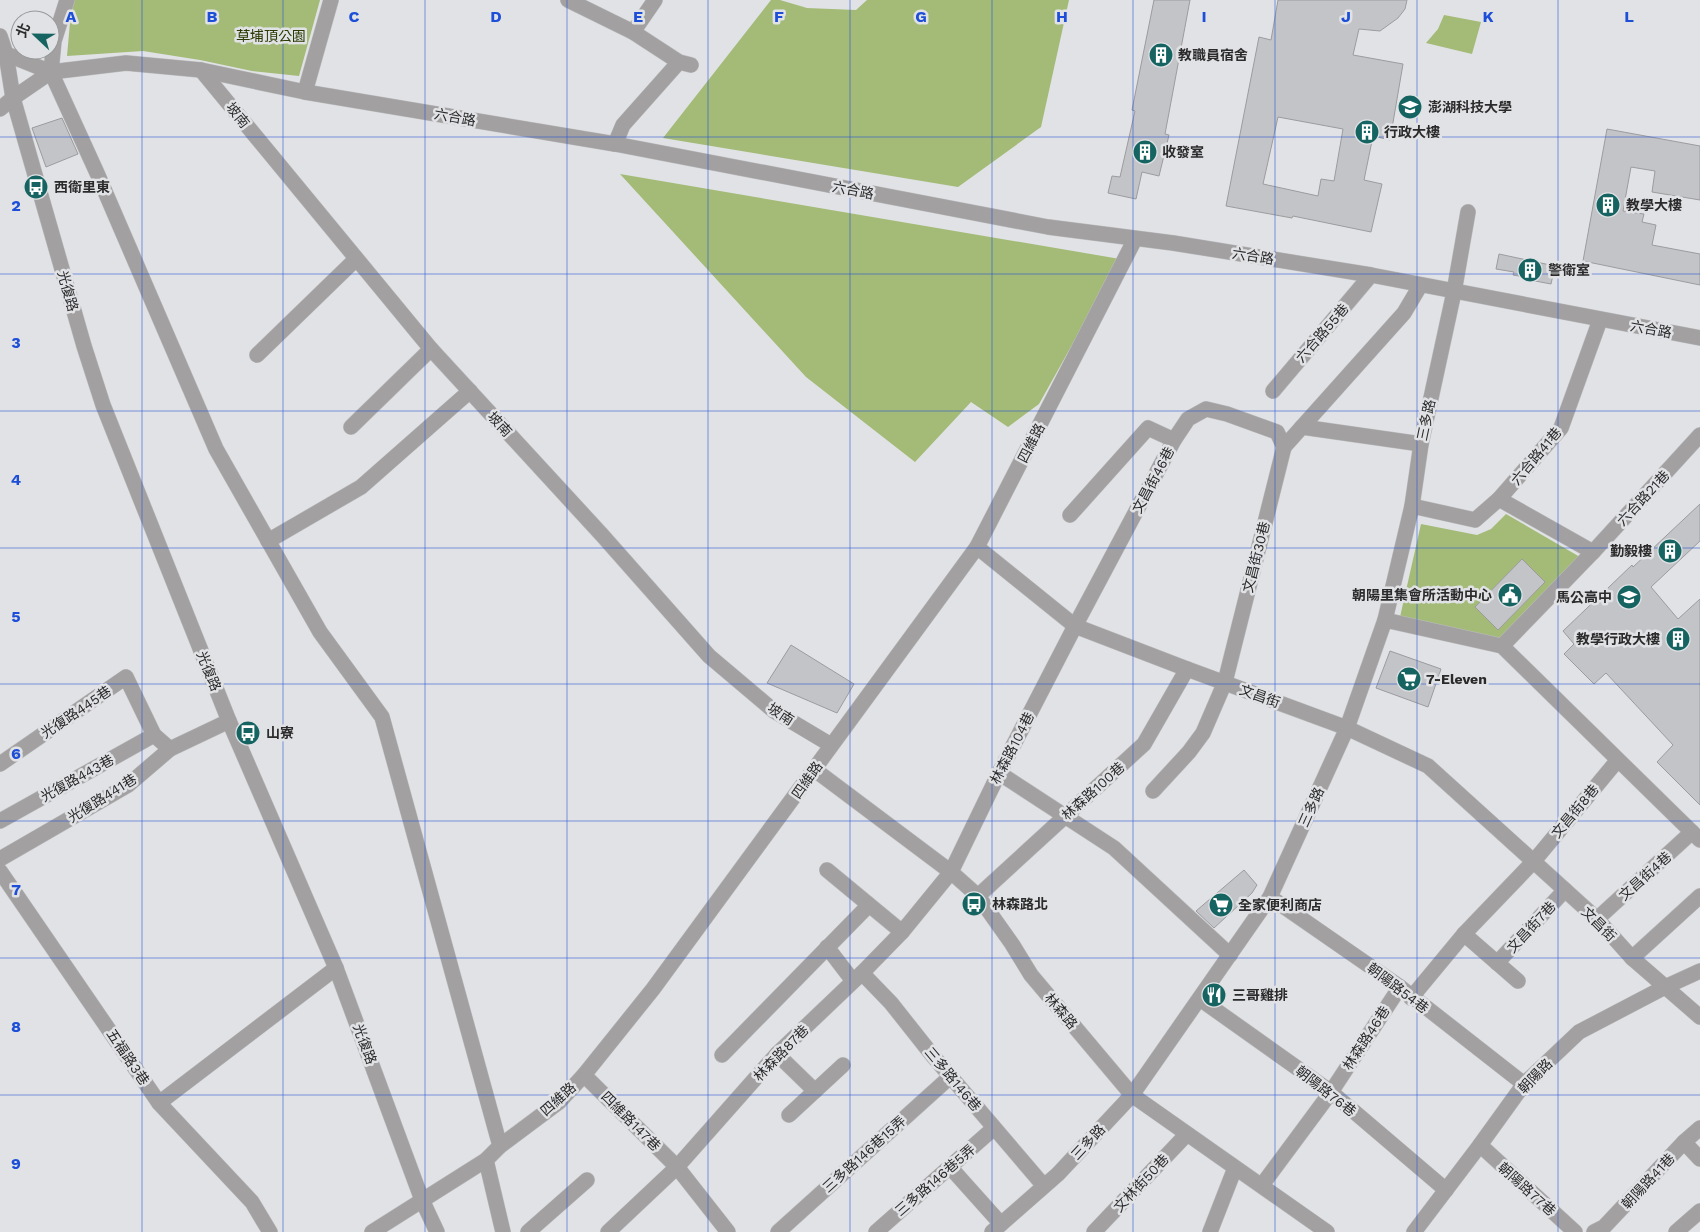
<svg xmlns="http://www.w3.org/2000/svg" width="1700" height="1232" font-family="'Work Sans','Noto Sans TC',sans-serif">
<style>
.green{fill:#a3bb77}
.building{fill:#c3c4c7;stroke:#9c9c9f;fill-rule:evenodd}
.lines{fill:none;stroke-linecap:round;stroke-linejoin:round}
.minor-casing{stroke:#bdbdc0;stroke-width:16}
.minor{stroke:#a2a0a0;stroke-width:15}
.grid{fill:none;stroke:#1d4ed8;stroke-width:1;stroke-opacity:0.55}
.labels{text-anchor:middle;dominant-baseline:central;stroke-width:5;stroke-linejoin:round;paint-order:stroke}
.park-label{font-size:14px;fill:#2a3a00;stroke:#e1e2e5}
.poi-label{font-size:14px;font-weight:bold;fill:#2b2b2c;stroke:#e1e2e5;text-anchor:start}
.street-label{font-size:14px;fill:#2b2b2c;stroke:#e1e2e5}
.grid-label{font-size:16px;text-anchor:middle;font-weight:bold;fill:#1d4ed8;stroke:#e1e2e5;stroke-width:5;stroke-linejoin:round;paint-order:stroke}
</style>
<rect width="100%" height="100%" fill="#e1e2e5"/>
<!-- green -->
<g class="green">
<polygon points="72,0 320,0 299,76 252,71 200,60 143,51 67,56"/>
<polygon points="771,0 780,0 807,8 856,10 867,0 1069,0 1041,127 958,187 663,138"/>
<polygon points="1444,15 1481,22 1472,54 1426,43 1438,29"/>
<polygon points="620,174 1120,259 1039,404 1008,427 971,402 915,462 806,377"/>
<polygon points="1506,514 1580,557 1502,640 1400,617 1421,524 1477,535 1491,529"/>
</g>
<!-- building -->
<g class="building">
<polygon points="1154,0 1190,0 1165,134 1169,135 1159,176 1142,172 1136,199 1108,193 1112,176 1120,177 1135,111 1132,110"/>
<path d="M1278,0H1407L1405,9L1398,18L1380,31L1359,29L1353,55L1403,64L1390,140L1373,136L1364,180L1382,184L1371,232L1293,216L1292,218L1226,206L1259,37L1271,40ZM1278,117L1343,129L1334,181L1321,179L1318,196L1263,184Z"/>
<polygon points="62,118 78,154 46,167 32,128"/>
<polygon points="1607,129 1700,146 1700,200 1652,192 1655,171 1631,167 1623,211 1644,214 1642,222 1656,225 1652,245 1700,254 1700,285 1583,261"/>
<polygon points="1499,254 1555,266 1551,284 1530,280 1530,278 1513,275 1514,272 1496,269"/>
<polygon points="1700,504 1700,541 1651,587 1678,619 1700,599 1700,805 1657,762 1673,745 1606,673 1594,684 1564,654 1574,644 1563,631 1632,565 1633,567"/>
<polygon points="1522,559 1545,582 1498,630 1475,607"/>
<polygon points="791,645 854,684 837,713 767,683"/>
<polygon points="1390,651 1441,669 1428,707 1376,688"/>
<polygon points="1244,870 1257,885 1252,893 1214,928 1196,911"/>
</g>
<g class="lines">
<defs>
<g id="minor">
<polyline points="67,0 54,41 51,72 97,173 216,449 320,632 382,717 500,1146"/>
<polyline points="568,0 633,32 679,62 691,65"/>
<polyline points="633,32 655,0"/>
<polyline points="0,36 6,54 13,98 84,346 103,405 229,721 336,968 422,1200 437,1232"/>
<polyline points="6,54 51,72"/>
<polyline points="201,70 431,349 602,535 709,656 774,711 831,745"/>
<polyline points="305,92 331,0"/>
<polyline points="0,109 13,98 51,72 126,63 201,70 305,92 615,144 1048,227 1173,243 1371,275 1700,338"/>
<polyline points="615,144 623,125 679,62"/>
<polyline points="257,355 356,259"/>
<polyline points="1273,391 1371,275"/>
<polyline points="351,427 431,349"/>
<polyline points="1302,427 1421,444"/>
<polyline points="1284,447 1404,313 1420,286"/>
<polyline points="1499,499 1593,552"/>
<polyline points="1412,506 1475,520 1499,499 1561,428 1600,320"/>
<polyline points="1070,515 1148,428 1174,440"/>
<polyline points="268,541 361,487 470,391"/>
<polyline points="977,547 1075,626 1187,669 1347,728 1428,766 1597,919 1632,958 1700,1017"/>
<polyline points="1385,620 1502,646 1700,840"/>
<polyline points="1502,646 1593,552 1700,435"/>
<polyline points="0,764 126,677 154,735 170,749"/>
<polyline points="815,770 951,872 978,896 1012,944 1031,975 1132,1095 1327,1232"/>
<polyline points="999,773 1114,848 1230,955"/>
<polyline points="0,821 154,735"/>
<polyline points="0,859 128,785 170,749 229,721"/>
<polyline points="827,870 902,932"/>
<polyline points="0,871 159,1103 252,1202 270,1232"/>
<polyline points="978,896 1144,744 1187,669"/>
<polyline points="1270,897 1400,987 1524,1084"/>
<polyline points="1597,919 1692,832"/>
<polyline points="1464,934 1518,981"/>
<polyline points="827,947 853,981"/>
<polyline points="1632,958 1700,896"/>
<polyline points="1497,963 1565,890"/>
<polyline points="862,973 891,1003 933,1056 1044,1186"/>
<polyline points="1411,998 1464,934 1534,861 1617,761"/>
<polyline points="1200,999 1331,1092 1446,1190"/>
<polyline points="777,1054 815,1091"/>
<polyline points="722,1055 869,905"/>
<polyline points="584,1075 677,1167 728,1232"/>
<polyline points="159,1103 336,968"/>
<polyline points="789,1115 843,1065"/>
<polyline points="1684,1142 1700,1159"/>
<polyline points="1480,1145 1575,1232"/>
<polyline points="486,1160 503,1232"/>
<polyline points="950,1167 1001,1224"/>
<polyline points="1262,1185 1331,1092 1400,987"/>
<polyline points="372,1232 486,1160 500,1146 559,1102 584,1075 653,989 977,547 1135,239"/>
<polyline points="528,1232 587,1180"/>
<polyline points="608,1232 677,1167 777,1054 862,973 902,932 951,872 999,773 1075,626 1174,440 1188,419 1206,409 1227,414 1277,432 1284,447 1225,682 1203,733 1189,752 1153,791"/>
<polyline points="778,1232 950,1077"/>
<polyline points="876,1232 994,1128"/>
<polyline points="992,1232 1058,1174 1132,1095 1270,897 1347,728 1385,620 1412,506 1421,444 1454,292 1468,212"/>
<polyline points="1094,1232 1187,1134"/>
<polyline points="1210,1232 1235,1168"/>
<polyline points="1414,1232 1480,1145 1524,1084 1579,1032 1665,987 1700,971"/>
<polyline points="1594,1232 1604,1227 1684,1142 1700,1128"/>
<polyline points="1676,1232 1700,1211"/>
</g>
</defs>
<!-- minor casing -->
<use href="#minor" class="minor-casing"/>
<!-- minor -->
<use href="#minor" class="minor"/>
</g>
<!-- grid -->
<path class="grid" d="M142,0V1232M283,0V1232M425,0V1232M567,0V1232M708,0V1232M850,0V1232M992,0V1232M1133,0V1232M1275,0V1232M1417,0V1232M1558,0V1232M0,137H1700M0,274H1700M0,411H1700M0,548H1700M0,684H1700M0,821H1700M0,958H1700M0,1095H1700"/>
<!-- icons -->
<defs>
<symbol id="building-disc" viewBox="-11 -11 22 22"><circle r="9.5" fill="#156461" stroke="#e1e2e5"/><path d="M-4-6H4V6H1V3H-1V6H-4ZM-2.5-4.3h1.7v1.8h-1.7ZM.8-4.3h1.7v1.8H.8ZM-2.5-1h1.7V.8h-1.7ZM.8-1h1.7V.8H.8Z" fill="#fff"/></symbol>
<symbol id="university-disc" viewBox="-11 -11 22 22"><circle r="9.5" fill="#156461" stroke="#e1e2e5"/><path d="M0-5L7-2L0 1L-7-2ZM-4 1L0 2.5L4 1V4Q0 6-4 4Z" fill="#fff"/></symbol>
<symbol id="bus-disc" viewBox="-11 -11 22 22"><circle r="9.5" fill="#156461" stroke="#e1e2e5"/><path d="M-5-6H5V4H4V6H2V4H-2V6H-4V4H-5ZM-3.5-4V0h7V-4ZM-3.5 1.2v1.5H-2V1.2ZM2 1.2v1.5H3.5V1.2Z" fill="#fff"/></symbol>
<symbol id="civic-disc" viewBox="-11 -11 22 22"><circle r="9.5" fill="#156461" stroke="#e1e2e5"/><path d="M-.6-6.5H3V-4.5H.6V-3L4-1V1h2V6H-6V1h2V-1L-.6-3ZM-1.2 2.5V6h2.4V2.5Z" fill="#fff"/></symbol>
<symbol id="school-disc" viewBox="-11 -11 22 22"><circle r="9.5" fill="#156461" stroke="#e1e2e5"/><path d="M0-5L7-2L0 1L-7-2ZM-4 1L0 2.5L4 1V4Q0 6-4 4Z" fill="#fff"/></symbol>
<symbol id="supermarket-disc" viewBox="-11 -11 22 22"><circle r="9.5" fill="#156461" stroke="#e1e2e5"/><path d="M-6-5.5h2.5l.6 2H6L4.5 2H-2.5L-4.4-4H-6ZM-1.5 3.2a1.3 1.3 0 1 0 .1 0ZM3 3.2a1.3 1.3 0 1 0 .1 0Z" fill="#fff"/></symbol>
<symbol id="restaurant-disc" viewBox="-11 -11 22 22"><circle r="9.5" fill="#156461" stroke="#e1e2e5"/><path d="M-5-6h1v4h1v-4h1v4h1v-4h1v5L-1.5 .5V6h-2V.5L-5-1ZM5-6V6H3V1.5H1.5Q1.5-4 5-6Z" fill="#fff"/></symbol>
</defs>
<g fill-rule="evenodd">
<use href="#building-disc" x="1147" y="41" width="28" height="28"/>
<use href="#university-disc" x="1396" y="93" width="28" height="28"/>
<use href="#building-disc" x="1353" y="118" width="28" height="28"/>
<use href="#building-disc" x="1131" y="138" width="28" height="28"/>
<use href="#bus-disc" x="22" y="173" width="28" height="28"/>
<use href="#building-disc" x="1594" y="191" width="28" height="28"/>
<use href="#building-disc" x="1516" y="256" width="28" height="28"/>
<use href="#building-disc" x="1656" y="537" width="28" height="28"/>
<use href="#civic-disc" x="1496" y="581" width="28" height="28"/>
<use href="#school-disc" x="1615" y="583" width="28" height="28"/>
<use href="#building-disc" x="1664" y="625" width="28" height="28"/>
<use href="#supermarket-disc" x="1395" y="665" width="28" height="28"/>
<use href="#bus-disc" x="234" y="719" width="28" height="28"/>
<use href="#bus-disc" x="960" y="890" width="28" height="28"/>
<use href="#supermarket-disc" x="1207" y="891" width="28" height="28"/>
<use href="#restaurant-disc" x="1200" y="981" width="28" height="28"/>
</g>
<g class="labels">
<!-- park labels -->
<g class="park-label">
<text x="271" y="36">草埔頂公園</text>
</g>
<!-- poi labels -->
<g class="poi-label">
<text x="1178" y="55">教職員宿舍</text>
<text x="1428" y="107">澎湖科技大學</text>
<text x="1384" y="132">行政大樓</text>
<text x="1162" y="152">收發室</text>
<text x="54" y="187">西衛里東</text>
<text x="1626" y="205">教學大樓</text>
<text x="1548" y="270">警衛室</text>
<text x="1652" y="551" text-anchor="end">勤毅樓</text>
<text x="1492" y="595" text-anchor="end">朝陽里集會所活動中心</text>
<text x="1612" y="597" text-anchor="end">馬公高中</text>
<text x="1660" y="639" text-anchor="end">教學行政大樓</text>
<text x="1426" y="679">7-Eleven</text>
<text x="266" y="733">山寮</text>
<text x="992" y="904">林森路北</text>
<text x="1238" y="905">全家便利商店</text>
<text x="1232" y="995">三哥雞排</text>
</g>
<!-- street labels -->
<g class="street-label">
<text transform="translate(238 115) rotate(51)">坡南</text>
<text transform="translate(455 117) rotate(10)">六合路</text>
<text transform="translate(853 190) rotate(11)">六合路</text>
<text transform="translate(1253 256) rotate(9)">六合路</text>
<text transform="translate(68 291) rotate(74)">光復路</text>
<text transform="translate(1651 329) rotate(10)">六合路</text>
<text transform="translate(1322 333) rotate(-49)">六合路55巷</text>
<text transform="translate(1426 420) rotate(-78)">三多路</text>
<text transform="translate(500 424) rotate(47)">坡南</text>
<text transform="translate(1031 443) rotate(-63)">四維路</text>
<text transform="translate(1536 456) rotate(-50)">六合路41巷</text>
<text transform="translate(1153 480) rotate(-62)">文昌街46巷</text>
<text transform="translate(1643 498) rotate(-47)">六合路21巷</text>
<text transform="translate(1256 557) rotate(-76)">文昌街30巷</text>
<text transform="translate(209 671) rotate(68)">光復路</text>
<text transform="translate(1260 696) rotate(20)">文昌街</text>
<text transform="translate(76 712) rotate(-34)">光復路445巷</text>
<text transform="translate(781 714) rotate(33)">坡南</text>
<text transform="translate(1012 748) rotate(-63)">林森路104巷</text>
<text transform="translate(77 778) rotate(-29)">光復路443巷</text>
<text transform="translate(807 780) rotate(-55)">四維路</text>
<text transform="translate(1093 791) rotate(-42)">林森路100巷</text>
<text transform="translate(102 798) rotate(-32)">光復路441巷</text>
<text transform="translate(1311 807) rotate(-66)">三多路</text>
<text transform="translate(1575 811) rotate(-50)">文昌街8巷</text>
<text transform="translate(1645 876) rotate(-42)">文昌街4巷</text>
<text transform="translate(1599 924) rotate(45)">文昌街</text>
<text transform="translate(1531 927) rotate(-47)">文昌街7巷</text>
<text transform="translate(1398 988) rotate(37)">朝陽路54巷</text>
<text transform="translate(1061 1011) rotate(50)">林森路</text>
<text transform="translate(1366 1038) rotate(-57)">林森路46巷</text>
<text transform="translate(365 1044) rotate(70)">光復路</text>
<text transform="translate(781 1053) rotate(-46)">林森路87巷</text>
<text transform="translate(128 1057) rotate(56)">五福路3巷</text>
<text transform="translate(1535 1076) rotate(-46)">朝陽路</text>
<text transform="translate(953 1079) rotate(50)">三多路146巷</text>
<text transform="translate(1326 1091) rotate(38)">朝陽路76巷</text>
<text transform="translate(558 1099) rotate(-42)">四維路</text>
<text transform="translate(631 1121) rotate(45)">四維路147巷</text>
<text transform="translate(1088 1142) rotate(-47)">三多路</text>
<text transform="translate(864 1154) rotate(-42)">三多路146巷15弄</text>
<text transform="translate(935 1180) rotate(-41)">三多路146巷5弄</text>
<text transform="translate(1648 1181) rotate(-47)">朝陽路41巷</text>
<text transform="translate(1141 1183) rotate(-47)">文林街50巷</text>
<text transform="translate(1527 1189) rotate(42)">朝陽路77巷</text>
</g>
</g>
<g class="grid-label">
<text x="71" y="22">A</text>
<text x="212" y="22">B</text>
<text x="354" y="22">C</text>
<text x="496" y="22">D</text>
<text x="638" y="22">E</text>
<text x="779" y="22">F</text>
<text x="921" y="22">G</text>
<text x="1062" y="22">H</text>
<text x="1204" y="22">I</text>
<text x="1346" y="22">J</text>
<text x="1488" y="22">K</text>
<text x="1629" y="22">L</text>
<text x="16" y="211">2</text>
<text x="16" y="348">3</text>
<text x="16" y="485">4</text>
<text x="16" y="622">5</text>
<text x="16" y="759">6</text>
<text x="16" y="895">7</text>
<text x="16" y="1032">8</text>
<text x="16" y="1169">9</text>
</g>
<!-- north arrow -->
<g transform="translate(35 35) rotate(292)"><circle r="24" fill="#e1e2e5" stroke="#98999b"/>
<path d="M0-4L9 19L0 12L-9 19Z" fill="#156461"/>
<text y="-8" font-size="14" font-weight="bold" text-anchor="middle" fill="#2b2b2c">北</text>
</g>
</svg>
